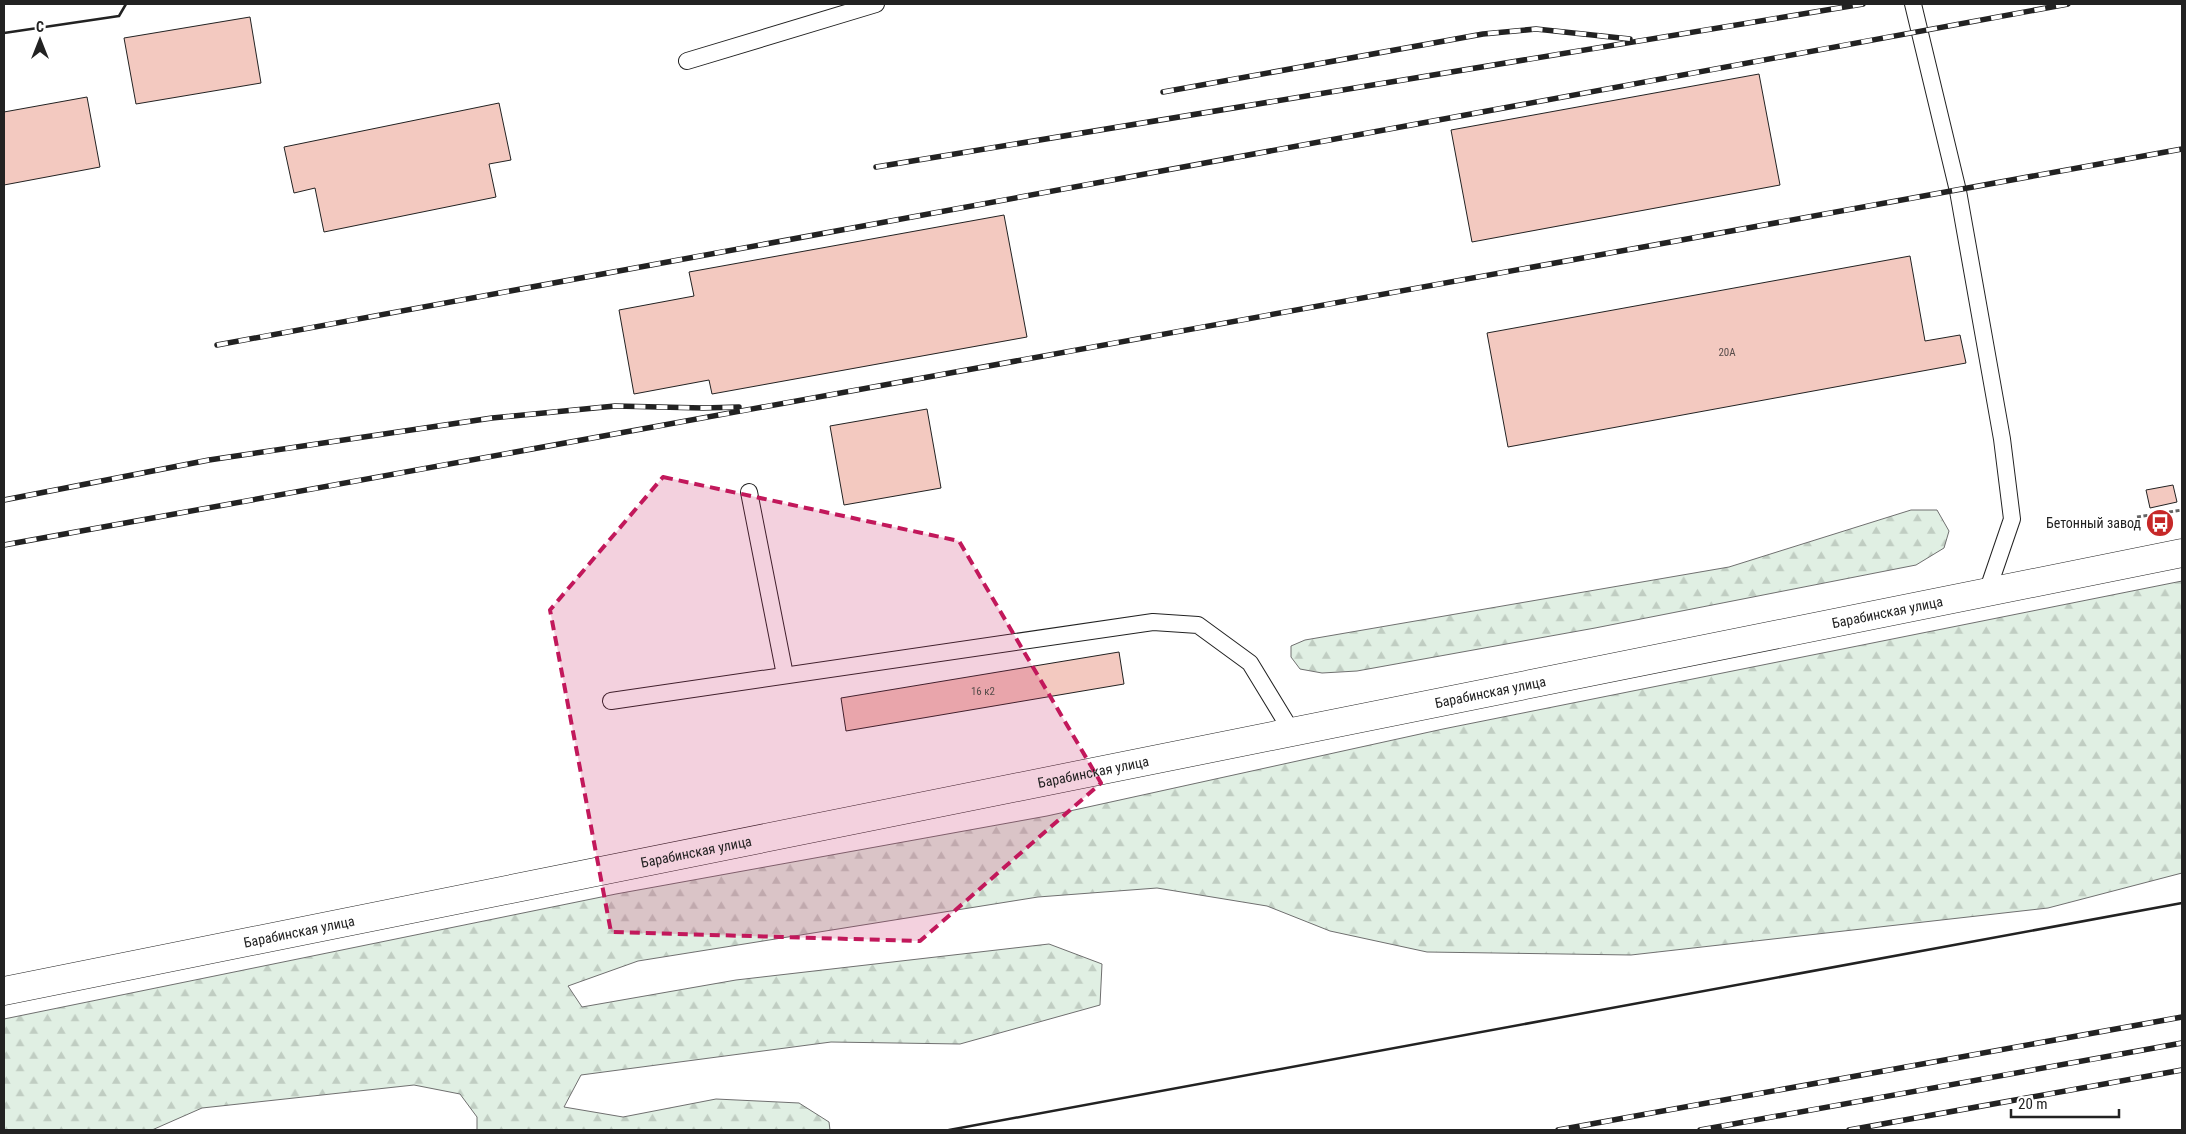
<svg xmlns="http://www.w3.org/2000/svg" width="2186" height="1134" font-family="'Roboto Condensed',sans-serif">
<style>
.forest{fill:url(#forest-firs);stroke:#6f6f6f}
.building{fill:#f3c9c0;stroke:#222}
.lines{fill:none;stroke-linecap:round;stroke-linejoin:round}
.lane-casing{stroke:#222;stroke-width:18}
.secondary-casing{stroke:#222;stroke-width:29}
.path{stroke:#646464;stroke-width:3;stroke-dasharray:4 2.5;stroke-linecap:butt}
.lane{stroke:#fff;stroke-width:16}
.secondary{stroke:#fff;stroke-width:28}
.rail-casing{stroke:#222;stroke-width:5.5}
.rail{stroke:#fff;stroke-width:4;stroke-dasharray:11;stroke-linecap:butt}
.wall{stroke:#222;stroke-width:2.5}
.marked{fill:#c2185b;fill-opacity:0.2;stroke:#c2185b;stroke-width:4;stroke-dasharray:10 6;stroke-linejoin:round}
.labels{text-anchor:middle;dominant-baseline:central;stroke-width:4;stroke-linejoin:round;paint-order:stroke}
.number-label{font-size:11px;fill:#564c4a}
.poi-label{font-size:14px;fill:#222;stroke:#fff;text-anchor:end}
.street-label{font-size:14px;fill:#222;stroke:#fff}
</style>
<defs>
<pattern id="forest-firs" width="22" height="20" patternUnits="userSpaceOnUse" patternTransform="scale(1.25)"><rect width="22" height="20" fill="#e0efe3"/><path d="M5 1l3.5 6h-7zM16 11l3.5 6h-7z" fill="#c0cdc2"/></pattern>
</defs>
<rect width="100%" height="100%" fill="#fff"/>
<!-- forest -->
<g class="forest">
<polygon points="1911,510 1937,510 1949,531 1944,548 1916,565 1595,628 1357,671 1322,673 1300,669 1291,657 1291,646 1305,640 1729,567"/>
<polygon points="2182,581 2182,873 2048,908 1631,955 1427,952 1330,931 1267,906 1157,888 1038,897 638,961 568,986 582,1007 736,980 1049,944 1102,964 1100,1005 960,1044 831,1042 581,1075 564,1107 623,1117 716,1099 799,1103 829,1122 830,1130 477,1130 477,1117 460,1094 414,1085 202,1108 152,1130 4,1130 4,1019 616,894 1047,816 1443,729"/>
</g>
<!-- building -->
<g class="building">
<polygon points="250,17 261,83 136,104 124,38"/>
<polygon points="1759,74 1780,185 1472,242 1451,130"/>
<polygon points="87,97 100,167 4,185 4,112"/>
<polygon points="499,103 511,160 489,164 496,197 324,232 315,188 294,193 284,147"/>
<polygon points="1004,215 1027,337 712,394 709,380 634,394 619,310 694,296 689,272"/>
<polygon points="1910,256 1925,341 1960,335 1966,363 1508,447 1487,333"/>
<polygon points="927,409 941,488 844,505 830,426"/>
<polygon points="2173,485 2177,502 2150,508 2146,490"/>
<polygon points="1119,652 1124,684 846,731 841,698"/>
</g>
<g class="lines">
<defs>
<g id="lane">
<polyline points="1913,4 1958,191 2002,439 2012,519 1987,592"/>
<polyline points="687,61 876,4"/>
<polyline points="749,492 785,675"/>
<polyline points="611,701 1153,622 1198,625 1250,663 1292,732"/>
</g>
<g id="secondary">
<path id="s1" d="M4,991L2182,553"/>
</g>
</defs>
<!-- lane casing -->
<use href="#lane" class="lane-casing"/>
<!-- secondary casing -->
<use href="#secondary" class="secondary-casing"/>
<!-- path -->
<polyline class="path" points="2137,517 2182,510"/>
<!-- lane -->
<use href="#lane" class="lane"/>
<!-- secondary -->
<use href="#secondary" class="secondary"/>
<defs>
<g id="rail">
<polyline points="1163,92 1483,34 1536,29 1630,39"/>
<polyline points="876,167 1863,4"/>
<polyline points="217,345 2068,4"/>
<polyline points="4,500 209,460 492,418 615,406 703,408 739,407"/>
<polyline points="4,545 2182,149"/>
<polyline points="1558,1130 2182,1017"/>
<polyline points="1700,1130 2182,1043"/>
<polyline points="1849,1130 2182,1070"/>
</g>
</defs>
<!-- rail casing -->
<use href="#rail" class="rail-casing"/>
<!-- rail -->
<use href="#rail" class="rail"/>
<!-- wall -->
<g class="wall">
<polyline points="4,33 119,16 126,4"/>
<polyline points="949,1130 2182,903"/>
</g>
</g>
<!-- marked area -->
<path class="marked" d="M663,477L959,541L1101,783L920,941L611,932L550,610Z"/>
<!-- icons -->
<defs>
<symbol id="bus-disc" viewBox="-11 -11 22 22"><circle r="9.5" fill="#c62828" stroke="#fff"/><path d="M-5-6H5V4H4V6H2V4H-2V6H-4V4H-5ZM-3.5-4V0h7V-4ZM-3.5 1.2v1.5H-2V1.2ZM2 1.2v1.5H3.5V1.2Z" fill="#fff"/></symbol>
</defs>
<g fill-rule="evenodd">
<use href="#bus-disc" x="2144" y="507" width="32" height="32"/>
</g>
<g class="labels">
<!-- number labels -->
<g class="number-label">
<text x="1727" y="352">20А</text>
<text x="983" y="691">16 к2</text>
</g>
<!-- poi labels -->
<g class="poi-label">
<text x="2141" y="523">Бетонный завод</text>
</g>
<!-- street labels -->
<g class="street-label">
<text stroke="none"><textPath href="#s1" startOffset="1921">Барабинская улица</textPath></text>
<text stroke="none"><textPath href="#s1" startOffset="1516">Барабинская улица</textPath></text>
<text stroke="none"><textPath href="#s1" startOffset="1111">Барабинская улица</textPath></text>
<text stroke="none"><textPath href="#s1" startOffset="706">Барабинская улица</textPath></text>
<text stroke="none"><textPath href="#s1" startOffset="301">Барабинская улица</textPath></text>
</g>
</g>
<!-- border -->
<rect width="2186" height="1134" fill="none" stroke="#222222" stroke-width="10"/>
<!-- north arrow -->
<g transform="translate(40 40)" stroke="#ffffff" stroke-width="4" paint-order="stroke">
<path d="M0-4L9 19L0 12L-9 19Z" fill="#222222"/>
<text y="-8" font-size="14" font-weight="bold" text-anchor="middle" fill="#222222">С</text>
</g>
<!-- scale -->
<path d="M2011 1109v8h108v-8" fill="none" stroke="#222222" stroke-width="2.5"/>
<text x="2018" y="1109" font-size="15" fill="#222222" stroke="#ffffff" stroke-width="4" paint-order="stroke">20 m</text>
</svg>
